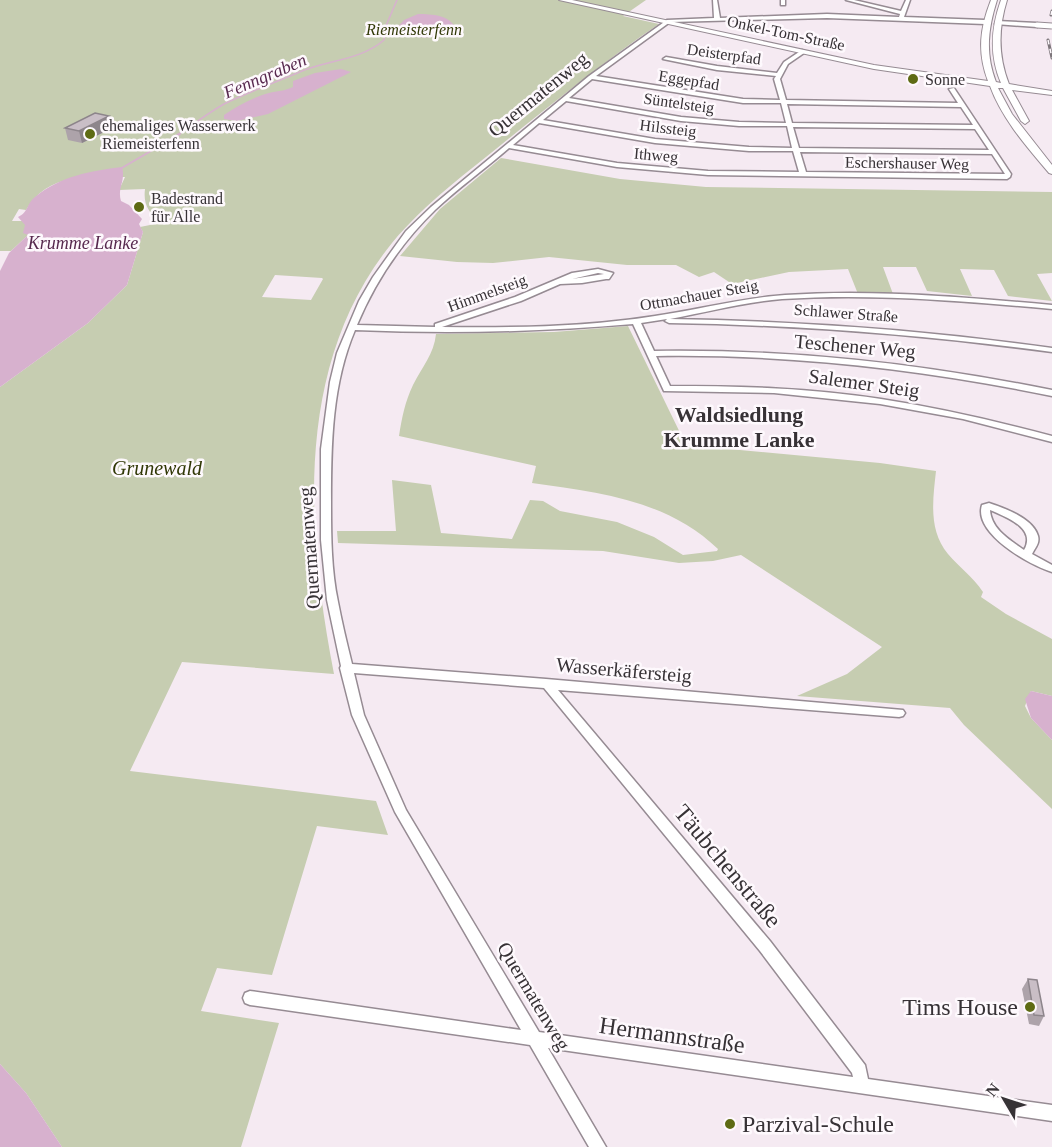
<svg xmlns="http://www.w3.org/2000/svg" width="1052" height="1147" font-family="'Times New Roman',serif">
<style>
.green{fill:#c6cdb1;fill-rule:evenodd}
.water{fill:#d7b1ce}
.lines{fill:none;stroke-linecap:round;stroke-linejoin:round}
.stream-far1{stroke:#d7b1ce;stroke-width:1.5}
.stream{stroke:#d7b1ce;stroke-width:2}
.street-casing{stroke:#968b93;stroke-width:3}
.secondary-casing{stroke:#968b93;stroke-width:2}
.street{fill:#fff;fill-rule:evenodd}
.secondary{fill:#fff;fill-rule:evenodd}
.rail-casing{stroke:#7d767b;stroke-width:3}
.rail{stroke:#fef9fd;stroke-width:1.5;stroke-dasharray:4.5;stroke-linecap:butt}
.street-bridge-casing{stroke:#968b93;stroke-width:7;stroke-linecap:butt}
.street-bridge{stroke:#fff;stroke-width:5}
.wall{fill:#ada3aa}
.shaded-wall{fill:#8d858b}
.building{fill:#c9bec6;stroke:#8d858b;stroke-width:1.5}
.poi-dot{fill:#5e6b14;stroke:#fef9fd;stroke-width:2}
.labels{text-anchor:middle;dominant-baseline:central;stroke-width:5;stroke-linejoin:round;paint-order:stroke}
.far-park-label{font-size:16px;font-style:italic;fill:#313806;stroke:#fef9fd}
.far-street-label{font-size:16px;fill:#373236;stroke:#fef9fd}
.far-poi-label{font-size:16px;fill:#373236;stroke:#fef9fd;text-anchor:start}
.far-water-label{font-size:18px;font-style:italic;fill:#57284e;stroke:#fef9fd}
.street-label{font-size:20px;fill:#373236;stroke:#fef9fd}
.park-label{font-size:20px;font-style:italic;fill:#313806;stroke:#fef9fd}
.quarter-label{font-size:22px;font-weight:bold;fill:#373236;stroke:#fef9fd}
.near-street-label{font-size:24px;fill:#373236;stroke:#fef9fd}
.near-poi-label{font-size:24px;fill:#373236;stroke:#fef9fd;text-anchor:end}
</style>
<rect width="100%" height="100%" fill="#f5eaf2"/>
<!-- green -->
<g class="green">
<path d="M0,0H646L623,16L659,24C606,60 557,100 507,140C468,172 425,203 392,243C294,364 306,529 334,674L182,662L130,771L376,801L388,835L317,826L272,975L217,968L201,1011L279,1023L241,1147H62L26,1093L0,1064V387L88,323L127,285L143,232L140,227L160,223C149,212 143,205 145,189L119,190L125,177C87,178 48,172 26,210L19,209L12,221H22L26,225L28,235L11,251H0ZM275,275L322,278L323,279L311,300L262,297Z"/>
<polygon points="501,158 620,179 706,187 1052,192 1052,273 1037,274 1052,301 1008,296 994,270 960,269 972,296 927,291 916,267 883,267 893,294 858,294 848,269 789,272 732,284 714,272 699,277 676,265 627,265 549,257 493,263 457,262 400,256 440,209"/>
<path d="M628,326L686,445L880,463L936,471C933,499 928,530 948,554C959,567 973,577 983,592L981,597L1006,614L1052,639V696L1031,691L1025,706L1031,718L1052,740V809L964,725L950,708L797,696L847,674L882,647L741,555L713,561L679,563L603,551L338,543L337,531H396L392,480L431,485L441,533L512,539L530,500L543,501L560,511L617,522L654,537L683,555L717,551L718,549C667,500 598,492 532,483L536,466L399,436C402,417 405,402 413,385C422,367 434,354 436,334L554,332Z"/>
</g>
<!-- water -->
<g class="water">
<path d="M418,14C432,14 450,15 456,29C439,40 412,40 395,30L404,20Z"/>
<path d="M341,69L351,72L268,114L237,121L224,119V115C237,106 254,97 269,93C277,91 285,91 293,87V81L315,73Z"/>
<path d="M122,167C126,181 117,188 121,201L129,205L142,219L139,224L143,232L127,285L88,323L0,387V271L9,253L28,235L23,233L25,225L18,217C29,212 26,204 35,197C61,176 90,171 122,167Z"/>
<polygon points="1031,691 1052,696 1052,740 1031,718 1025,699"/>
<polygon points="0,1064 26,1093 62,1147 0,1147"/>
</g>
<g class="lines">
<!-- stream-far1 -->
<path class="stream-far1" d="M177,135C193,125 208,113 224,104C249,92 276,82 302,71C329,60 361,60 384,40L385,28L397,0"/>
<!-- stream -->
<polyline class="stream" points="120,169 180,134"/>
<defs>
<g id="street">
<path d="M713,0H717L720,18L827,14L899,17L900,14L846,0H854L901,11L906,0H910L904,17L985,20L988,22L985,24L827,18L670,22L596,76L743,99L780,100L774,79L776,76L717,70L663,59L666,57L717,66L777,73L784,62L802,50L804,53L788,64L780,79L786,100L958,103L949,89L954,88L1011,174L1010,177L1007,179L708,175L617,167L509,148C485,169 458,188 435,210C401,243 375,282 357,325L435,327V324L515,297L572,273L598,269L613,273L609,279H606L582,283L560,284L521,301L442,327C513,328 585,327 655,316C698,310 741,298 785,295C874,289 963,297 1052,305V309C963,301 872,293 782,299C744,302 707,312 670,319C798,321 925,330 1052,348V352C925,335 797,325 669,323L665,321L667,319L641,323L654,351C791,349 918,363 1052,390V396C920,369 791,354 656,356L670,386C741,386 811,388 881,399C939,408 996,421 1052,436V442L963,419L880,404L774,393L664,391L633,324C540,332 448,334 355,330C332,384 331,443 331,501C331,534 331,569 338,602C342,623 347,644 352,664L546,679L903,710L905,713L903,716L899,717L558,690L770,941L865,1065L868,1079L1052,1105V1121L548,1048L606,1147H589L530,1045L250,1005L245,1003L243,998L245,993L250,991L521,1030L395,812L352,715L340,668L341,666L327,600L321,540V449L330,382L337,353L359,301L373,277L406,231L431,207L589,76L667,20L714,18ZM592,79L743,103H781L786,123L739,122L681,117L569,98ZM566,101L681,121L739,126H787L792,148L749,147L655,139L543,120ZM787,104L961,107L973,125L792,123ZM539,123L655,143L749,151H793L799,172L708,171L617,163L513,145ZM793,127L975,129L989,150L799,148ZM800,152L992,154L1005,174L806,172ZM598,273L604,274L572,279ZM354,673L544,688L760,951L852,1073L853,1077L539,1032L406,810L364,715Z"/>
<rect x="781" y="0" width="4" height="5"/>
<polygon points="997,21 1037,23 1040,25 1037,27 995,24"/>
<path d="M989,503C1004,508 1033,518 1038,536C1040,543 1035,548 1032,554L1052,565V572C1029,565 973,533 982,505ZM990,510C1006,517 1037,528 1024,550C1010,540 991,529 990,510Z"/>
</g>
<path id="secondary" d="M559,0H572L874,65L988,81C977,52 980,28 991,0H997C988,29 985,53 996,82L1001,83C989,55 991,28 1001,0H1007C998,29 998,56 1009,84L1052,91V95L1012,90L1029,121L1025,124L1021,121L1003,88H998L1012,114L1052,165V174L1049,173C1027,147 1002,119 990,86L874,69Z"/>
</defs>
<!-- street casing -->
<use href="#street" class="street-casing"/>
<!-- secondary casing -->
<use href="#secondary" class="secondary-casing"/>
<!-- street -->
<use href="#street" class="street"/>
<!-- secondary -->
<use href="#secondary" class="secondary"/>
<defs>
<g id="rail">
<polyline points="1051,15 1052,11"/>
<polyline points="1048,40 1052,58"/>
</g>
</defs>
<!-- rail casing -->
<use href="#rail" class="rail-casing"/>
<!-- rail -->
<use href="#rail" class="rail"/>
<defs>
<polyline id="street-bridge" points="1037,25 1052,26"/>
</defs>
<!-- street-bridge casing -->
<use href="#street-bridge" class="street-bridge-casing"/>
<!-- street-bridge -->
<use href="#street-bridge" class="street-bridge"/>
</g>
<!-- wall -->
<g class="wall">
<polygon points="109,116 112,128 82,143 68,140 65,128"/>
<polygon points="1028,979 1044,1016 1039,1026 1029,1024 1022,989"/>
</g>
<!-- shaded-wall -->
<polygon class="shaded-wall" points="109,116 112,128 82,143 79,131"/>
<!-- building -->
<g class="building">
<polygon points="95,113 109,116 79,131 65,128"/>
<polygon points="1028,979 1037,980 1044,1016 1034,1015"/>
</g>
<!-- markers -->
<g class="poi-dot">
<circle cx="913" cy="79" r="6"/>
<circle cx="90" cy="134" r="6"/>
<circle cx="139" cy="207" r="6"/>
<circle cx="1030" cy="1007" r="6"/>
<circle cx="730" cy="1124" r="6"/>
</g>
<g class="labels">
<!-- far-park labels -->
<g class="far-park-label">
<text x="414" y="29">Riemeisterfenn</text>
</g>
<!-- far-street labels -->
<g class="far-street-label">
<text transform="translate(786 33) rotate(12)">Onkel-Tom-Straße</text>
<text transform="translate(724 54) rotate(8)">Deisterpfad</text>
<text transform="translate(689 80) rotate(9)">Eggepfad</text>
<text transform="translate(679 103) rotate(8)">Süntelsteig</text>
<text transform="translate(668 128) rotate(7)">Hilssteig</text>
<text transform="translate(656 155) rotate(5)">Ithweg</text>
<text transform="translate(907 163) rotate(1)">Eschershauser Weg</text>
<text transform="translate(487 293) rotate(-20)">Himmelsteig</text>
<text transform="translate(699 295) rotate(-10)">Ottmachauer Steig</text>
<text transform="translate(846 313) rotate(4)">Schlawer Straße</text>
</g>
<!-- far-poi labels -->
<g class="far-poi-label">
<text x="925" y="79">Sonne</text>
<text x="102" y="125">ehemaliges Wasserwerk<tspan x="102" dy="18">Riemeisterfenn</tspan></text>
<text x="151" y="198">Badestrand<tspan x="151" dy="18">für Alle</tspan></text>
</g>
<!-- far-water labels -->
<g class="far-water-label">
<text transform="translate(265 76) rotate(-23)">Fenngraben</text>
<text x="83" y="243">Krumme Lanke</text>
</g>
<!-- street labels -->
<g class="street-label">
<text transform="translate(538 94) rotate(-39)">Quermatenweg</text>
<text transform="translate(855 346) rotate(5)">Teschener Weg</text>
<text transform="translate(864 383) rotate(8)">Salemer Steig</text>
<text transform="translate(309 548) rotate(-94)">Quermatenweg</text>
<text transform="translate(624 670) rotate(5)">Wasserkäfersteig</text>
<text transform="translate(534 996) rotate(59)">Quermatenweg</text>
</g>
<!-- park labels -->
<g class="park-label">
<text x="157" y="468">Grunewald</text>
</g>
<!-- quarter labels -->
<g class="quarter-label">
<text x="739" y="414">Waldsiedlung<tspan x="739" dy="25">Krumme Lanke</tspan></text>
</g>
<!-- near-street labels -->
<g class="near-street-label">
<text transform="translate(728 866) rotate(50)">Täubchenstraße</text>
<text transform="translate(672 1035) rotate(8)">Hermannstraße</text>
</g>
<!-- near-poi labels -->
<g class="near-poi-label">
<text x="1018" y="1007">Tims House</text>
<text x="742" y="1124" text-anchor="start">Parzival-Schule</text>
</g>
</g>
<!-- north arrow -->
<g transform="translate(1004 1099) rotate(309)" stroke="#fef9fd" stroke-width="4.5" paint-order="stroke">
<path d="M0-4.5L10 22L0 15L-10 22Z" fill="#373236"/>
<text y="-9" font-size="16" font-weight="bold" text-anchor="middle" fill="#373236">N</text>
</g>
</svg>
